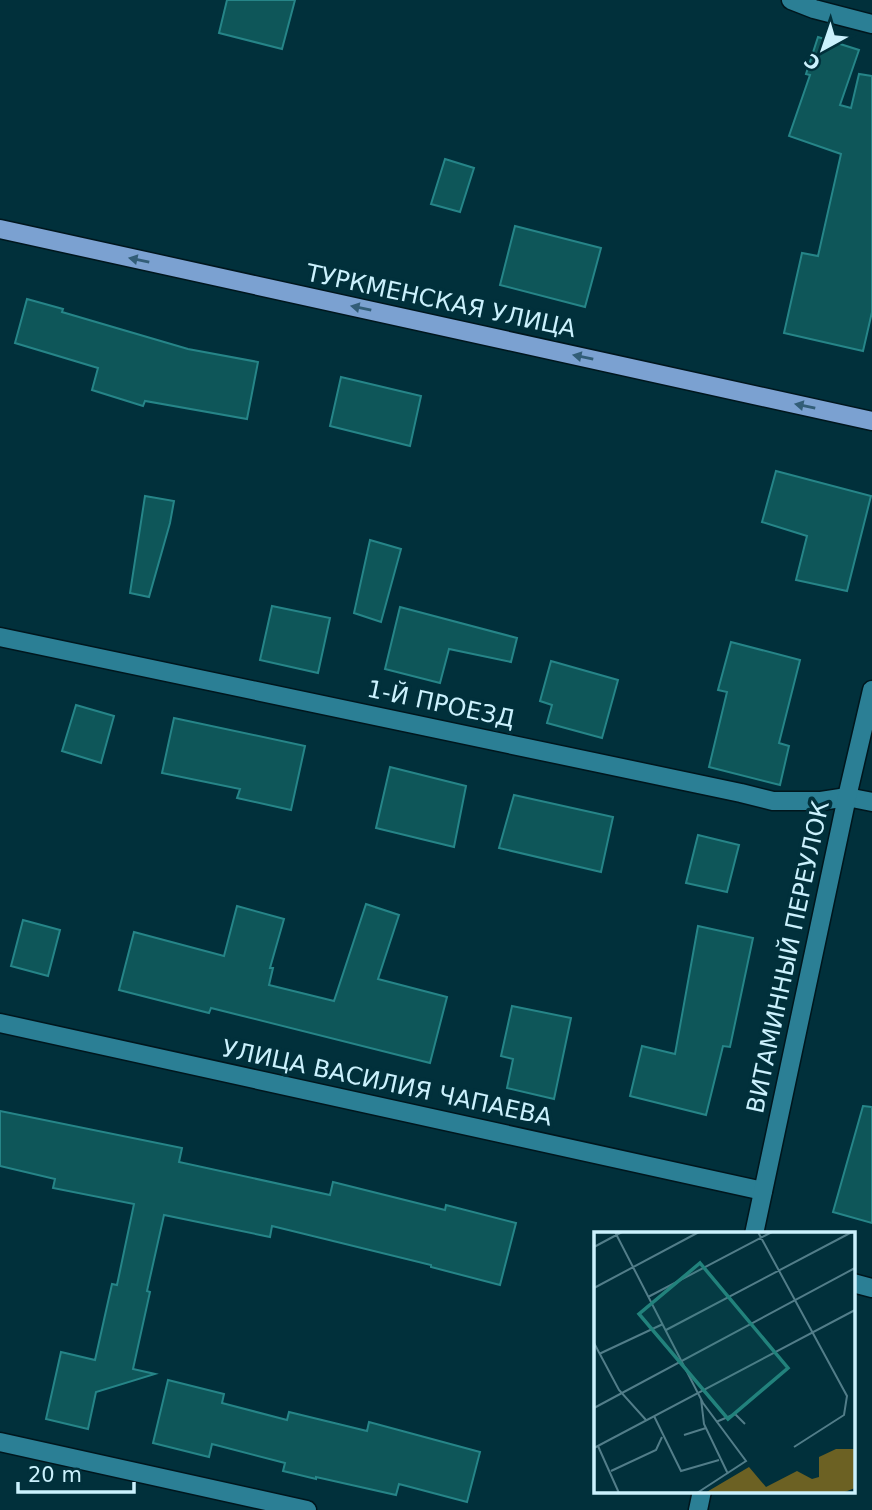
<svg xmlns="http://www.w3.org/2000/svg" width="872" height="1510" font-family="'DejaVu Sans',sans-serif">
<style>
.building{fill:#0e5659;stroke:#268588;stroke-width:2}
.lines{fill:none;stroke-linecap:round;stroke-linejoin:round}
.minor-casing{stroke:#00161d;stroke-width:21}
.major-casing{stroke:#00161d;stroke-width:21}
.minor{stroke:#2b7f95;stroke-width:18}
.major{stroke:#7ba1d1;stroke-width:18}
.oneway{fill:#325d77}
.labels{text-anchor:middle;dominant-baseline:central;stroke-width:7;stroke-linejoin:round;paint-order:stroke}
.street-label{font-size:24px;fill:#cbf1fd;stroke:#01303b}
.inset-road{fill:none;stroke:#527d89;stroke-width:2}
.view{fill:#22827c;fill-opacity:0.15;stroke:#22827c;stroke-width:3.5}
.inset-edge{fill:none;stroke:#cbf1fd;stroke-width:3.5}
</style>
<rect width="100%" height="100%" fill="#01303b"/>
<!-- building -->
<g class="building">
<polygon points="227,0 295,0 282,49 219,33"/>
<polygon points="818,37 859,50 840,105 851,108 859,74 872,76 872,312 863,351 784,333 802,253 818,256 841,154 789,136 810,75 806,74"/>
<polygon points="445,159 474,168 460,212 431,204"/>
<polygon points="515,226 601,248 585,307 500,285"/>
<polygon points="27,299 63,309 62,312 188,349 258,362 247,419 145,401 143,406 92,390 98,368 15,343"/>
<polygon points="341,377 421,396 410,446 330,426"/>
<polygon points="776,471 871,496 847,591 796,580 807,536 762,522"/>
<polygon points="145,496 174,501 170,523 149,597 130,593"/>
<polygon points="370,540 401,549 381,622 354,613"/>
<polygon points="272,606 330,618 318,673 260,660"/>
<polygon points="400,607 517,638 511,662 449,649 440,683 385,669"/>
<polygon points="731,642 800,660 779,743 789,746 780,785 709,767 727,692 718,690"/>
<polygon points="551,661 618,680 602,738 547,723 552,705 540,701"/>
<polygon points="76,705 114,716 101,763 62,751"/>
<polygon points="174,718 305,746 291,810 237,798 240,789 162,773"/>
<polygon points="390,767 466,786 454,847 376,828"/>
<polygon points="514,795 613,817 601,872 499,848"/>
<polygon points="698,835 739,845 727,892 686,883"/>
<polygon points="366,904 399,915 378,979 447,997 430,1063 211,1008 209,1013 119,990 134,932 224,956 237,906 284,919 270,968 273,968 269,985 334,1001"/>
<polygon points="23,920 60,930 48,976 11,966"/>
<polygon points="698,926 753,938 730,1047 723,1046 706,1115 630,1096 642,1046 675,1054"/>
<polygon points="512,1006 571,1018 554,1099 507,1088 513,1059 501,1056"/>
<polygon points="863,1106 872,1107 872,1223 833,1212"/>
<polygon points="0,1111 182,1148 179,1162 330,1195 333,1182 445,1210 446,1205 516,1223 500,1285 431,1267 431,1265 272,1226 270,1237 164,1215 147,1291 150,1292 133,1369 155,1374 96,1392 88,1429 46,1419 61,1352 95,1360 112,1284 117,1285 134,1204 53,1188 55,1179 0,1166"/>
<polygon points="168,1380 224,1394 222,1403 287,1420 289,1412 367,1431 369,1422 480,1452 467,1502 399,1484 396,1495 316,1477 316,1479 283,1471 285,1463 212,1444 209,1457 153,1443"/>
</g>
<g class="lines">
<defs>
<g id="minor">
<polyline points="791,0 814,9 872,24"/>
<polyline points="0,637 741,793 773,801 821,801 847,797 872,802"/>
<polyline points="0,1023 763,1191"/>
<polyline points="754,1234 847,797 872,690"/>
<polyline points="853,1283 872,1288"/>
<polyline points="0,1442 307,1510"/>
<polyline points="698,1510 702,1491"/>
</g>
<polyline id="major" points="0,229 872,421"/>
</defs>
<!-- minor casing -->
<use href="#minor" class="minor-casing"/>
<!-- major casing -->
<use href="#major" class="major-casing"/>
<!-- minor -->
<use href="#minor" class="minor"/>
<!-- major -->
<use href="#major" class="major"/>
</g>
<!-- one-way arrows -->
<defs><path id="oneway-solid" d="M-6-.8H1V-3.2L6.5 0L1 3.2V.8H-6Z" transform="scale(1.75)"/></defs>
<g class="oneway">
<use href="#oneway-solid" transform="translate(139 260) rotate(-168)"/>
<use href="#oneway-solid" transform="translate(361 308) rotate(-168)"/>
<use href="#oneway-solid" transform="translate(583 357) rotate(-168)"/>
<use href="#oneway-solid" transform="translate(805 406) rotate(-168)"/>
</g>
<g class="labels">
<!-- street labels -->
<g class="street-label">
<text transform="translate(441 301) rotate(12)">ТУРКМЕНСКАЯ УЛИЦА</text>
<text transform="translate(441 704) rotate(12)">1-Й ПРОЕЗД</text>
<text transform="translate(788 957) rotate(-78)">ВИТАМИННЫЙ ПЕРЕУЛОК</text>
<text transform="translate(387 1083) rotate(12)">УЛИЦА ВАСИЛИЯ ЧАПАЕВА</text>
</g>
</g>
<!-- overview -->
<g transform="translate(594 1232)">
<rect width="261" height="261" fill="#01303b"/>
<path d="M242,217H261V256L248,261H111L155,235L172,255L203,239L218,247L225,245V225Z" fill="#6c6123"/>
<path class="inset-road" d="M21,0L109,171L152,229L103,261M164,0L253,164L250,183L200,215M0,15L28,0M0,56L105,0M54,65L178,0M72,98L258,0M0,111L25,158L52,188M5,122L69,92M107,167L110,192L134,242M0,176L261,36M60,184L87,239L125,228M122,190L141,182L151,192M90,203L112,196M4,214L25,261M0,216L261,78M17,239L62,218L68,205"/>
<path class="view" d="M106,31L194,136L134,187L45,82Z"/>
<rect width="261" height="261" class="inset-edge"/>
</g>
<!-- north arrow -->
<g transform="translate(823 49) rotate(220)" stroke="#01303b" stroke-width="5" paint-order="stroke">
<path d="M0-5L12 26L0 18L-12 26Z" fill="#cbf1fd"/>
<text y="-10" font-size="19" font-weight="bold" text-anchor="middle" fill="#cbf1fd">С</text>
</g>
<!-- scale -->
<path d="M18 1482v10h116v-10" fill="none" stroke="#cbf1fd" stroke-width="3.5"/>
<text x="28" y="1482" font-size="21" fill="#cbf1fd" stroke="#01303b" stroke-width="5" paint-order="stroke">20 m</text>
</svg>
